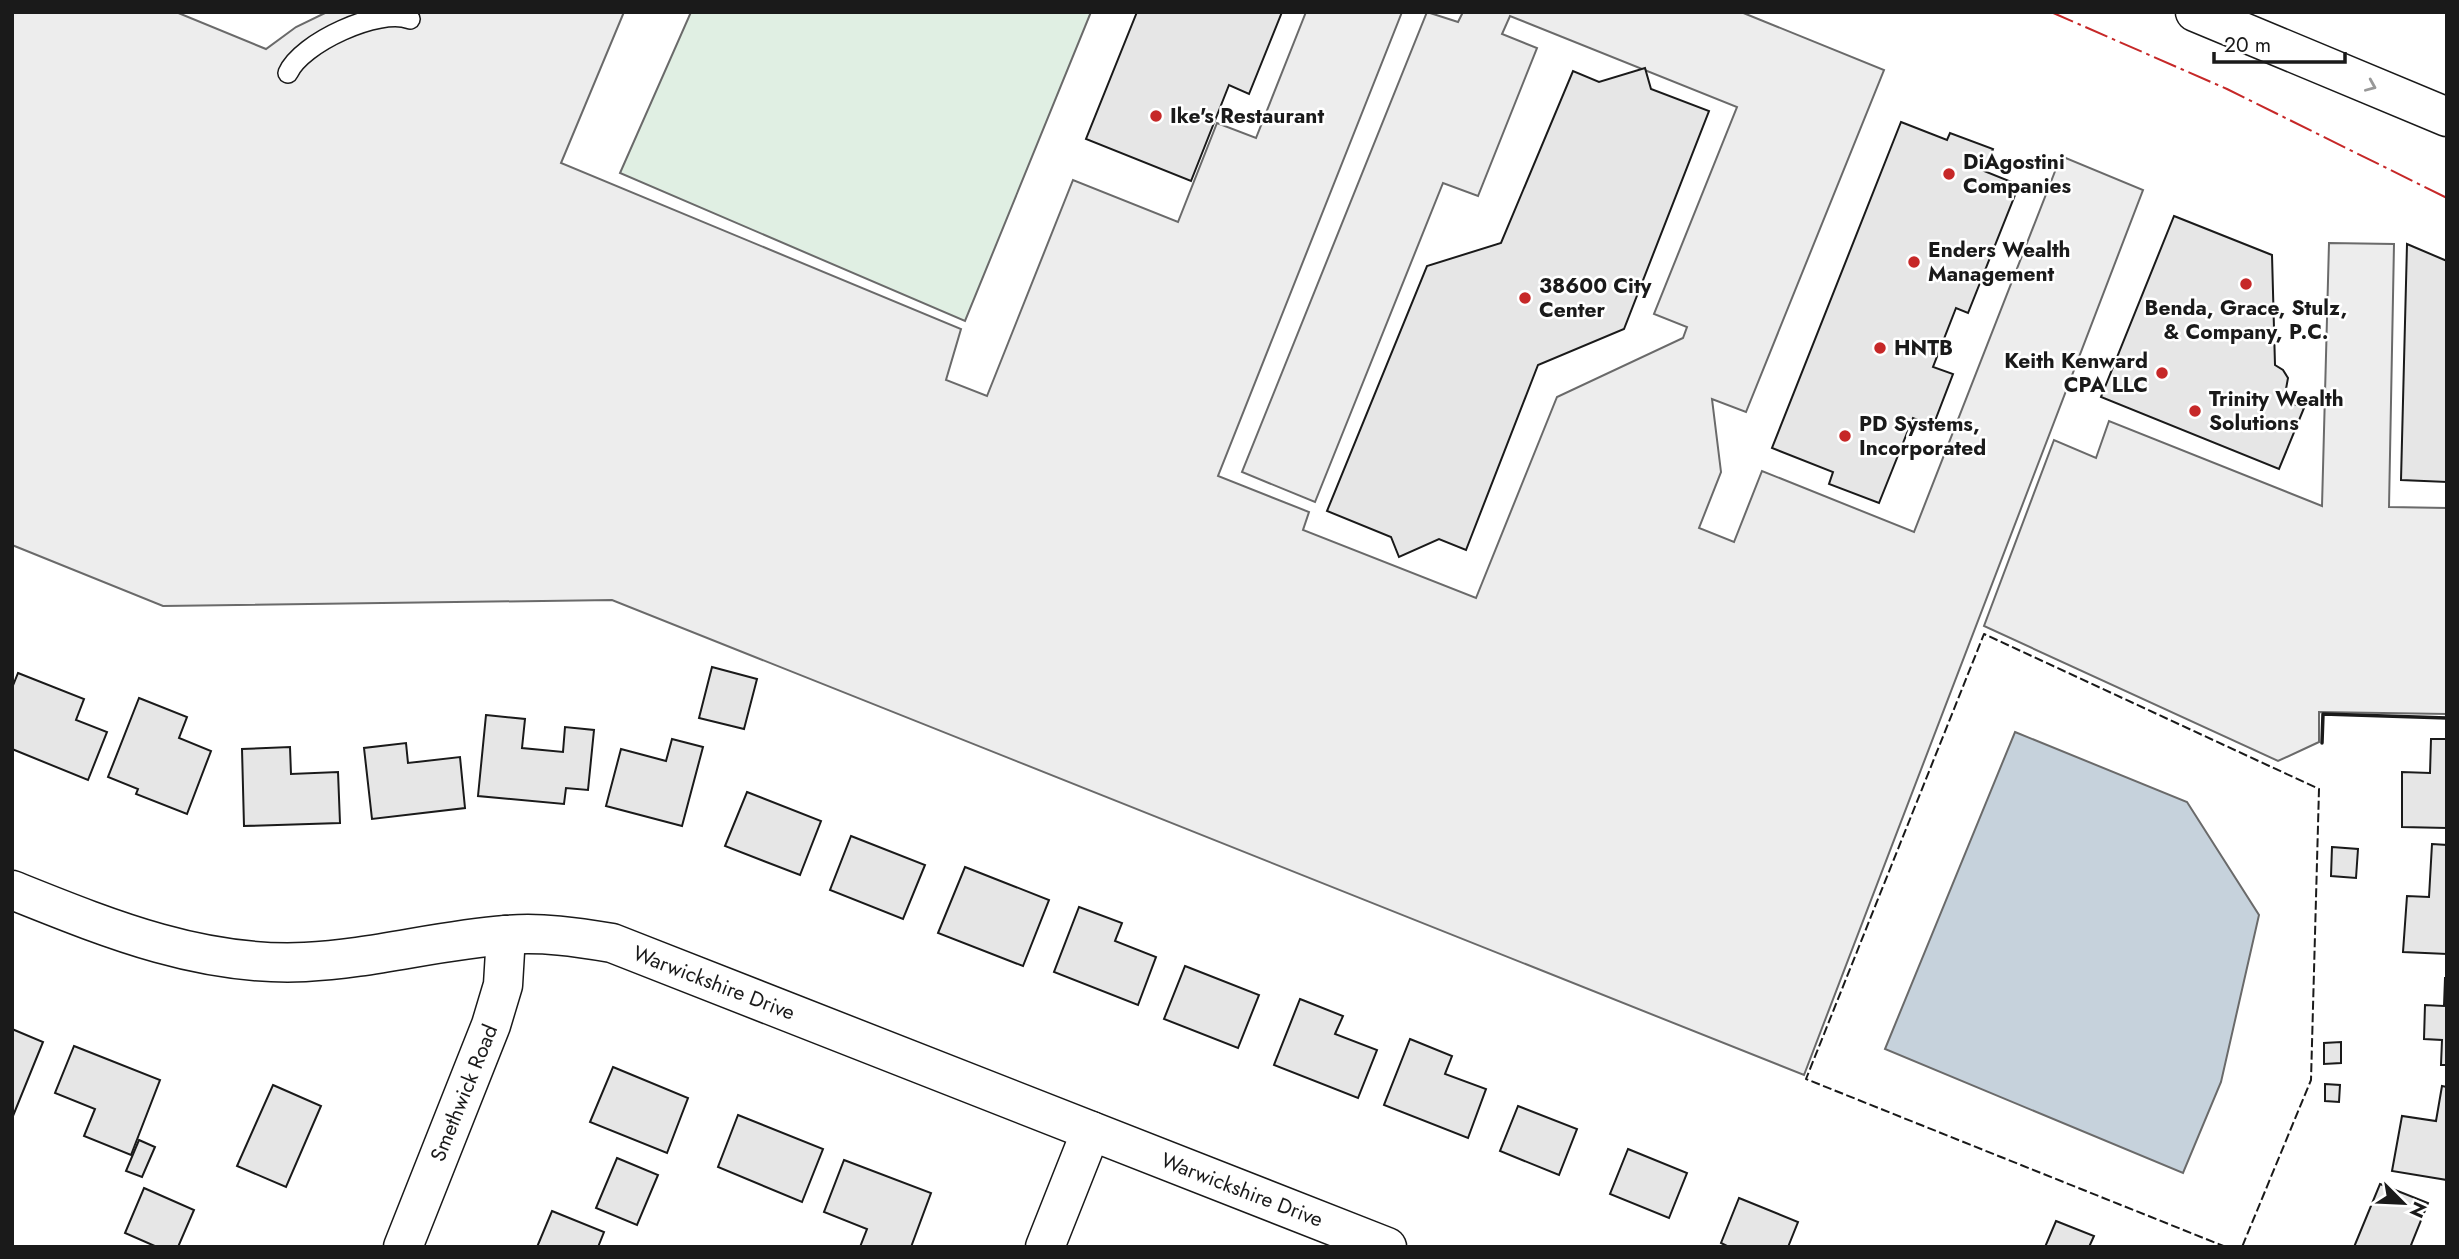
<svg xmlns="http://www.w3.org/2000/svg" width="2459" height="1259" font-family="Jost,sans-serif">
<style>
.green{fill:#e0efe3;stroke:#6a6a6a;stroke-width:2}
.parking{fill:#ededed;stroke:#6a6a6a;stroke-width:2}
.water{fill:#c6d2dc;stroke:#6a6a6a;stroke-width:2}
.building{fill:#e6e6e6;stroke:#1a1a1a;stroke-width:2}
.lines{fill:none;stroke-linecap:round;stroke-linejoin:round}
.service-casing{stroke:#1a1a1a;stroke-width:22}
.minor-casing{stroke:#1a1a1a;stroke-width:41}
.primary-casing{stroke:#1a1a1a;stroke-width:41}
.service{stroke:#fff;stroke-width:19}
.minor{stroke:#fff;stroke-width:38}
.primary{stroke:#fff;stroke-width:38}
.fence{stroke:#1a1a1a;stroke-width:2;stroke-dasharray:9 3.5;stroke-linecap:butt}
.wall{stroke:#1a1a1a;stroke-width:3.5}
.power{stroke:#c62828;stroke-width:2;stroke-dasharray:24 5 3.5 5;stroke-linecap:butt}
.oneway{stroke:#989898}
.poi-dot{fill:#c62828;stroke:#fff;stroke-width:2.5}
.labels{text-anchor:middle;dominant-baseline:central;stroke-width:5;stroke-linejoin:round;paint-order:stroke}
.poi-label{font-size:21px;font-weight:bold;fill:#1a1a1a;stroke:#fff;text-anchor:start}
.street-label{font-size:21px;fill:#1a1a1a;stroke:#fff}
</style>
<rect width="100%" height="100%" fill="#fff"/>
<!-- green -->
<polygon class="green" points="691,12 1091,12 965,321 620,173"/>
<!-- parking -->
<g class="parking">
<polygon points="12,12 176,12 266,49 296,27 327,12 624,12 561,163 961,329 946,380 987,396 1073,180 1178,222 1217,123 1256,138 1306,12 1402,12 1218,476 1309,512 1303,530 1476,598 1557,397 1683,338 1687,327 1654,314 1737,107 1510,16 1502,34 1537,48 1478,196 1443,183 1315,502 1242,472 1427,12 1458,22 1463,12 1741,12 1884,70 1746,412 1712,399 1721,472 1699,528 1734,542 1762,471 1914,532 2061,156 2143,190 1804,1075 612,600 163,606 12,545"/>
<polygon points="2329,243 2394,244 2389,507 2447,508 2447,714 2319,712 2319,742 2278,761 1984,626 2054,440 2096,458 2109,421 2322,506"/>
</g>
<!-- water -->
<polygon class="water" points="2015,732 2187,802 2259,915 2221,1082 2183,1173 1885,1049"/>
<!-- building -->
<g class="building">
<polygon points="1137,12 1282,12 1249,94 1229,85 1191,181 1086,139"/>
<polygon points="1645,68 1651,89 1709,111 1624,329 1538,365 1466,550 1439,539 1399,557 1391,537 1327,511 1427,266 1501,243 1573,71 1599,82"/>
<polygon points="1901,122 1947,140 1950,133 1993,149 1984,171 2019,185 1968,313 1956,308 1933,367 1953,374 1933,426 1913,418 1879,503 1829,484 1833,472 1772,448"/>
<polygon points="2174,216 2272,255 2275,365 2283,370 2288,378 2284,400 2304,408 2279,469 2101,397"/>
<polygon points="2407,244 2447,261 2447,482 2401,480"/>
<polygon points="712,667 757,679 744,729 699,718"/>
<polygon points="18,673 84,699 76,720 107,732 88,780 12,749 12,688"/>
<polygon points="139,698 187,717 179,738 211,751 187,814 136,794 138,789 108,777"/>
<polygon points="486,715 525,719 522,748 563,752 565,727 594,730 588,790 566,788 564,804 478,796"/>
<polygon points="672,739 703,747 682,826 606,806 621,749 666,761"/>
<polygon points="2431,739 2447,739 2447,828 2402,827 2402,772 2430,773"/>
<polygon points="406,743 408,763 460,757 465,808 372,819 364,748"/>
<polygon points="290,747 291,774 338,772 340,823 244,826 242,749"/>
<polygon points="747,792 821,821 800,875 725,846"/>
<polygon points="851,836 925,865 903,919 830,890"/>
<polygon points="2432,844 2447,845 2447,954 2403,952 2407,896 2429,897"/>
<polygon points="2332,847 2358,849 2356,878 2331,876"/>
<polygon points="965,867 1049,900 1023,966 938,933"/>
<polygon points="1079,907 1122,923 1115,941 1156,957 1138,1005 1054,972"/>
<polygon points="1185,966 1259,995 1238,1048 1164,1019"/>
<polygon points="2445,978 2447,978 2447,1065 2441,1065 2442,1040 2424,1039 2425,1005 2444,1006"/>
<polygon points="1300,999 1343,1016 1335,1034 1377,1050 1358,1098 1274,1065"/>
<polygon points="12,1029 43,1042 13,1116 12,1115"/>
<polygon points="1410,1039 1452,1056 1445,1074 1486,1089 1468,1138 1384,1105"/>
<polygon points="2341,1042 2341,1063 2324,1064 2324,1043"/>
<polygon points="74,1046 160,1080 131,1155 84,1136 95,1109 55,1093"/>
<polygon points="613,1067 688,1098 667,1153 590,1122"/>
<polygon points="2325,1084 2340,1085 2339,1102 2325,1101"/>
<polygon points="273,1085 321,1106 286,1187 237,1166"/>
<polygon points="2442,1086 2447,1087 2447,1180 2392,1171 2402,1116 2436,1121"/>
<polygon points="1518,1106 1577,1129 1559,1175 1500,1151"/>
<polygon points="738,1115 823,1149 802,1202 718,1167"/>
<polygon points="139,1140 155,1147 142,1177 126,1171"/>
<polygon points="1628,1149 1687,1173 1669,1218 1610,1194"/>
<polygon points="617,1158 658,1175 637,1225 596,1208"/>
<polygon points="844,1160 931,1193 911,1247 860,1247 867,1229 824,1212"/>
<polygon points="2380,1184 2428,1203 2411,1245 2414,1247 2354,1247"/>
<polygon points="144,1188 194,1210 178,1247 157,1247 125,1233"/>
<polygon points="1739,1198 1798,1222 1788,1247 1729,1247 1721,1243"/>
<polygon points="552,1211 604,1232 598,1247 537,1247"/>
<polygon points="2056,1221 2094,1236 2089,1247 2045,1247"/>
</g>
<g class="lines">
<defs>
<path id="service" d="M288,73C301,43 379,7 410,19"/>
<g id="minor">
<path d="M12,890C107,928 201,967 305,962C372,959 438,940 506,935C542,932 576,937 612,943L1387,1247"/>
<polyline points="403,1247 491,1025 503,985 506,935"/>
<polyline points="1045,1247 1091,1131"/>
</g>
<polyline id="primary" points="2195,12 2447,117"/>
</defs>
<!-- service casing -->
<use href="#service" class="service-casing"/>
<!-- minor casing -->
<use href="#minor" class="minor-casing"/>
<!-- primary casing -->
<use href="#primary" class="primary-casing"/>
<!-- service -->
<use href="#service" class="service"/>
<!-- minor -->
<use href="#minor" class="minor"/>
<!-- primary -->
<use href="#primary" class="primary"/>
<!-- fence -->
<polyline class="fence" points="2226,1247 1806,1079 1984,634 2319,789 2311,1080 2242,1247"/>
<!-- wall -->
<polyline class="wall" points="2322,743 2323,714 2447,718"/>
<!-- power -->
<polyline class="power" points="2051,12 2227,89 2447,198"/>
</g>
<!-- one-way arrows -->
<defs><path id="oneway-chevron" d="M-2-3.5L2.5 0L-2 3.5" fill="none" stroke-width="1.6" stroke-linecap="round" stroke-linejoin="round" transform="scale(1.75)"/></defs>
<use class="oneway" href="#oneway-chevron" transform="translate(2371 86) rotate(23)"/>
<!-- markers -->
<g class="poi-dot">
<circle cx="1156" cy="116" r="7"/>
<circle cx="1949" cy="174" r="7"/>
<circle cx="1914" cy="262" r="7"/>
<circle cx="2246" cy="284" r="7"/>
<circle cx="1525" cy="298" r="7"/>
<circle cx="1880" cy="348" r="7"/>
<circle cx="2162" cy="373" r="7"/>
<circle cx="2195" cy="411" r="7"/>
<circle cx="1845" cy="436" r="7"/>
</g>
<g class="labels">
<!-- poi labels -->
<g class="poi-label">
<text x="1170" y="116">Ike's Restaurant</text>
<text x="1963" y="162">DiAgostini<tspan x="1963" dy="24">Companies</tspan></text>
<text x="1928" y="250">Enders Wealth<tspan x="1928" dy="24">Management</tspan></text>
<text x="1539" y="286">38600 City<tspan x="1539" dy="24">Center</tspan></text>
<text x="2246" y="308" text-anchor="middle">Benda, Grace, Stulz,<tspan x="2246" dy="24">&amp; Company, P.C.</tspan></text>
<text x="1894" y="348">HNTB</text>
<text x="2148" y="361" text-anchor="end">Keith Kenward<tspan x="2148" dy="24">CPA LLC</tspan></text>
<text x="2209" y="399">Trinity Wealth<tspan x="2209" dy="24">Solutions</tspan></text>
<text x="1859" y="424">PD Systems,<tspan x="1859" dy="24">Incorporated</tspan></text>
</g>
<!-- street labels -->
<g class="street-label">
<text transform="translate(714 983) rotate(21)">Warwickshire Drive</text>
<text transform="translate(464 1093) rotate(-68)">Smethwick Road</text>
<text transform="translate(1242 1190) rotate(21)">Warwickshire Drive</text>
</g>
</g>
<!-- border -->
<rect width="2459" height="1259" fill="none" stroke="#1a1a1a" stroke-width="28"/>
<!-- north arrow -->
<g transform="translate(2403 1203) rotate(114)" stroke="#ffffff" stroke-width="5" paint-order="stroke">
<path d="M0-5L12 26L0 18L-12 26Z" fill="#1a1a1a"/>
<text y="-10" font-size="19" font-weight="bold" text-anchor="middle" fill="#1a1a1a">N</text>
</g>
<!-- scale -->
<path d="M2214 52v10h131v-10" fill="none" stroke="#1a1a1a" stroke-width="3.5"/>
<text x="2224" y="52" font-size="21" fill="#1a1a1a" stroke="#ffffff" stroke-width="5" paint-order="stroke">20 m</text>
</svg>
